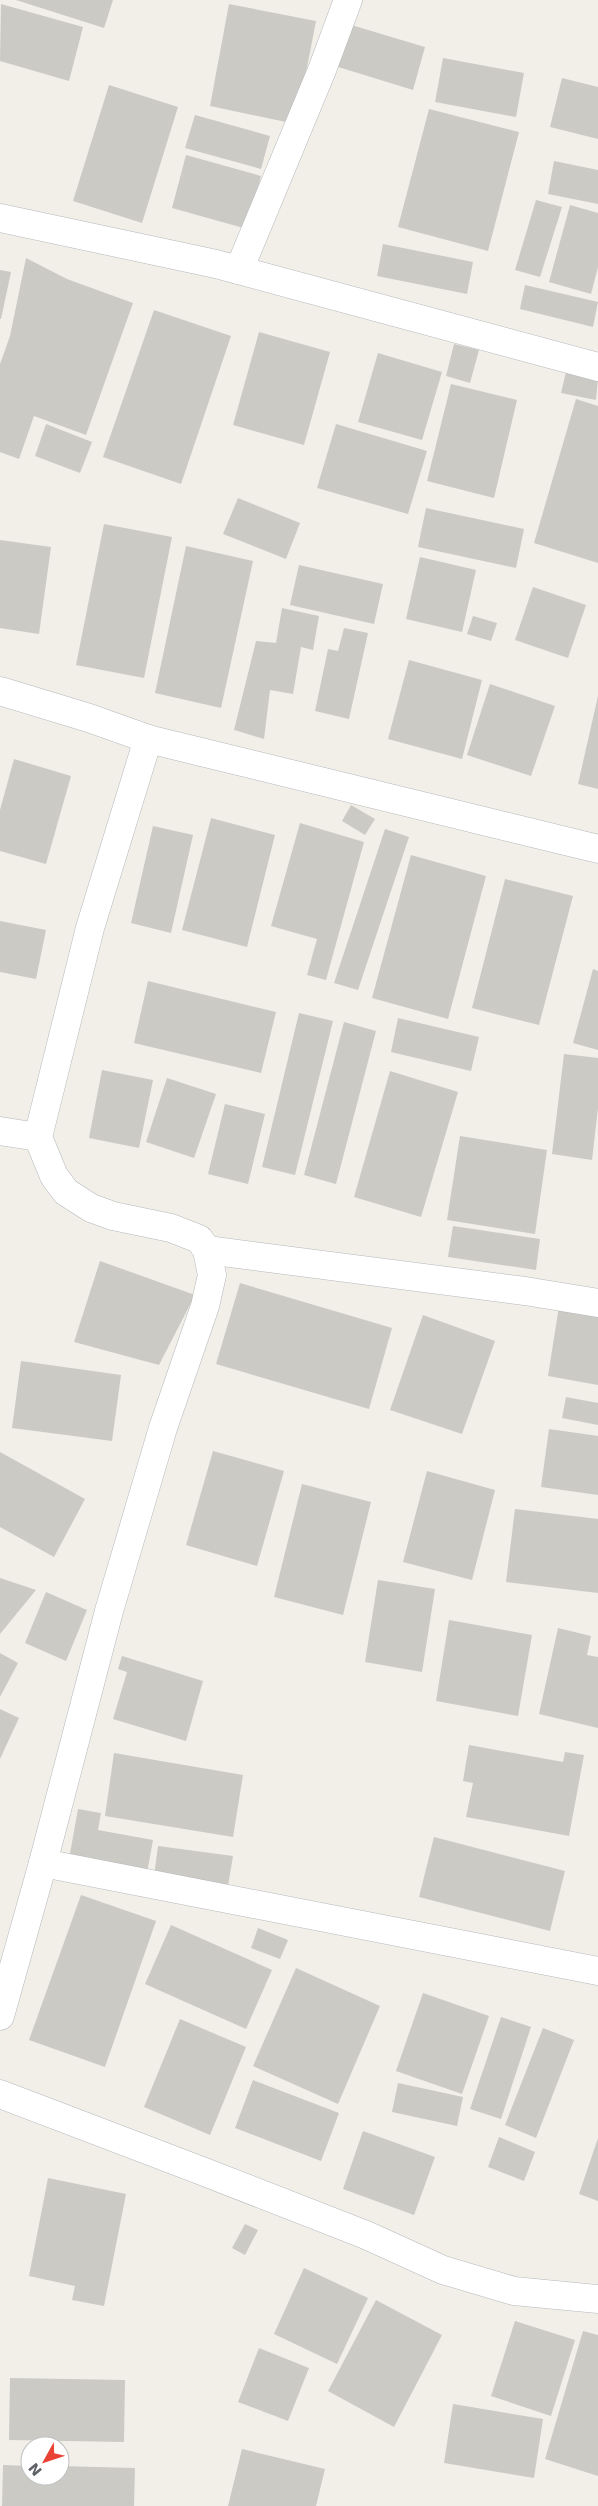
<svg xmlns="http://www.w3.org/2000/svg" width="598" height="2506" font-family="'DejaVu Sans',sans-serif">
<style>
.building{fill:#cccac5}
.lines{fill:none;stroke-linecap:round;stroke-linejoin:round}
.street-casing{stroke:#b5b8bc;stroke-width:29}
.street{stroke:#fff;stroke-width:28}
</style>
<rect width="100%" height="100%" fill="#f1efe8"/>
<!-- building -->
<g class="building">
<polygon points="16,0 113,0 104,28"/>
<polygon points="1,4 83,27 69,81 0,61"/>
<polygon points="229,4 316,21 296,124 210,106"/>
<polygon points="348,24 425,47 413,90 335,66"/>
<polygon points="443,58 524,73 516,117 435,102"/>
<polygon points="562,78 598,87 598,139 550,127"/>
<polygon points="109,85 178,107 142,223 73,201"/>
<polygon points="429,109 519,132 488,251 398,227"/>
<polygon points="195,115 270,136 261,169 185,148"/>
<polygon points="186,155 261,176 247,229 172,208"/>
<polygon points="554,161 598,170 598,204 548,194"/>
<polygon points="536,200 562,207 540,277 515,270"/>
<polygon points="570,205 598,213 598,267 591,294 549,282"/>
<polygon points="383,244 473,262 467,294 377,276"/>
<polygon points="26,258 67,279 133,303 86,435 34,416 19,459 0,452 0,364 10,336"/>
<polygon points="0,270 11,272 1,319 0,319"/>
<polygon points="525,285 598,302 593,327 520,309"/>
<polygon points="154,310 231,336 181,484 103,457"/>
<polygon points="259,332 330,352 304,445 233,425"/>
<polygon points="454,344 479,350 470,383 446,376"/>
<polygon points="378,353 442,372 422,440 358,422"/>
<polygon points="566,372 598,378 596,400 561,393"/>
<polygon points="451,384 517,400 494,498 427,481"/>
<polygon points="576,399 598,406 598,563 534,543"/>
<polygon points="46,424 92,442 80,473 35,456"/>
<polygon points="336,424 427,451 408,514 317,488"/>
<polygon points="238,498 300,523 286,559 223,534"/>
<polygon points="426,508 524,529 516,568 418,547"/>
<polygon points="104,524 172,537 144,678 76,665"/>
<polygon points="0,540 51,547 39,634 0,628"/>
<polygon points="186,546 253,561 221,708 155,693"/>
<polygon points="420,557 476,570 462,632 406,619"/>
<polygon points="299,565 383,584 374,624 290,605"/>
<polygon points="533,587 586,605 568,658 515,640"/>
<polygon points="282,608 319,616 313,650 301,647 293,694 270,690 264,739 234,730 256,641 276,643"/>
<polygon points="473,616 497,623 491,641 467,634"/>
<polygon points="344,628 368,633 349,719 315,711 328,649 338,651"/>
<polygon points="409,660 482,680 462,759 388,739"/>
<polygon points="490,684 555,706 531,776 467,755"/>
<polygon points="598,696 598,789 578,784"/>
<polygon points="14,759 71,776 46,864 0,851 0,810"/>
<polygon points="351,805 375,819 365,835 342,821"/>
<polygon points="211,818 275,835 247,947 182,930"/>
<polygon points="300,823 364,842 326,980 307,975 317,939 271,926"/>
<polygon points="153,826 193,835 171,933 131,923"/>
<polygon points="385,829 409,837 358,990 334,983"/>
<polygon points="411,855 486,876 448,1019 372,998"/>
<polygon points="505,879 573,896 539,1025 472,1008"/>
<polygon points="0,921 46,930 36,979 0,972"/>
<polygon points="593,969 598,971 598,1050 573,1043"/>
<polygon points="148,981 276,1012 261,1073 134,1043"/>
<polygon points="299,1013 333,1021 295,1175 262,1167"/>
<polygon points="398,1018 479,1037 471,1071 391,1052"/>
<polygon points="344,1022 376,1031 336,1184 304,1175"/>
<polygon points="564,1054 598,1058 598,1108 592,1160 552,1154"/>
<polygon points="102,1070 153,1080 139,1148 89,1138"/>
<polygon points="390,1071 458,1092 421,1217 354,1197"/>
<polygon points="167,1078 216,1094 194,1158 146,1142"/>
<polygon points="225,1104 265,1114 248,1184 208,1174"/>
<polygon points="460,1136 547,1150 535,1234 447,1220"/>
<polygon points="453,1226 540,1239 536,1270 448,1257"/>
<polygon points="100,1261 195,1295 159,1365 74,1342"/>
<polygon points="240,1283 392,1328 369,1409 216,1364"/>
<polygon points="559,1306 598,1313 598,1385 548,1376"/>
<polygon points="423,1315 495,1341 462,1434 390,1410"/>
<polygon points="21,1361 121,1375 112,1441 12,1428"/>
<polygon points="566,1397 598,1403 598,1425 562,1418"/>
<polygon points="549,1429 598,1436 598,1495 541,1487"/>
<polygon points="213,1451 284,1471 257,1566 186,1545"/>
<polygon points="0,1452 85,1499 54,1557 0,1527"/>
<polygon points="427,1471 495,1490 472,1580 403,1562"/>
<polygon points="302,1484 371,1502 343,1615 274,1597"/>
<polygon points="515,1509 598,1519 598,1593 506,1582"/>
<polygon points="0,1578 36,1590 0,1634"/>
<polygon points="378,1580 435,1589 422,1672 365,1662"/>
<polygon points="46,1592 87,1610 66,1661 25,1643"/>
<polygon points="449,1620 532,1635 518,1716 436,1701"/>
<polygon points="558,1628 591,1636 587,1655 598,1657 598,1728 539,1714"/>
<polygon points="0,1653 18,1663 0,1697"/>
<polygon points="122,1656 203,1681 186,1741 113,1719 127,1672 118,1669"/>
<polygon points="0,1709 19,1718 0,1759"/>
<polygon points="469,1745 563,1762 565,1752 584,1755 569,1836 466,1817 473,1783 463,1781"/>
<polygon points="114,1753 243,1775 233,1837 105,1816"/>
<polygon points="78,1809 101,1813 98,1830 153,1840 147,1873 69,1859"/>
<polygon points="434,1837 565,1871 550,1931 419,1897"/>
<polygon points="158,1846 233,1856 228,1886 154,1876"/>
<polygon points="81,1895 156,1921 105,2067 29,2040"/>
<polygon points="171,1925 272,1970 246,2029 145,1984"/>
<polygon points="258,1928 288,1940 280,1959 251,1948"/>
<polygon points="296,1968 380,2006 338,2104 253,2066"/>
<polygon points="423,1993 489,2016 462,2094 396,2071"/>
<polygon points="501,2017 531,2027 501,2119 470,2109"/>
<polygon points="180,2019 246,2047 210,2135 144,2107"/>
<polygon points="543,2028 574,2040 536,2138 505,2125"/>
<polygon points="253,2080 339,2113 321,2161 235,2128"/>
<polygon points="398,2083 463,2097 457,2126 392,2112"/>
<polygon points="363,2131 435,2157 414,2215 343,2189"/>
<polygon points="499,2137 535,2152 524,2181 488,2167"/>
<polygon points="598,2138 598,2201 579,2194"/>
<polygon points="48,2178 126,2194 104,2306 72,2300 75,2286 29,2276"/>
<polygon points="245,2224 258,2230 245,2255 232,2248"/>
<polygon points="304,2268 368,2298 337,2364 274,2334"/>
<polygon points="376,2300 442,2335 394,2427 328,2391"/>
<polygon points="515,2321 575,2340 551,2416 491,2396"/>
<polygon points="583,2331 598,2335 598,2476 545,2459"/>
<polygon points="259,2348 309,2368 288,2421 238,2402"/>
<polygon points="10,2378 125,2380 124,2442 9,2440"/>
<polygon points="453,2404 543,2419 534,2478 444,2463"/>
<polygon points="242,2449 325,2469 316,2506 228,2506"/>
<polygon points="3,2465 30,2466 30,2476 60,2476 60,2466 135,2468 134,2506 2,2506"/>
</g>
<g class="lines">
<defs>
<g id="street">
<polyline points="0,218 216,264 598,367"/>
<polyline points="239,270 322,70 348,0"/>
<polyline points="0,691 89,718 148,739 598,849"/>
<polyline points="0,1131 38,1137"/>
<polyline points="207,1250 525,1291 598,1303"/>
<polyline points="43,1863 598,1971"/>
<polyline points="0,2016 43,1863 109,1611 163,1428 205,1306 212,1275 207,1250 199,1239 171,1228 113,1216 91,1208 66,1192 54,1176 38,1137 90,928 148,739"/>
<polyline points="0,2094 202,2171 366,2235 443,2270 514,2291 598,2299"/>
</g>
</defs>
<!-- street casing -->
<use href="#street" class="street-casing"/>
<!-- street -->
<use href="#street" class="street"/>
</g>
<!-- north arrow -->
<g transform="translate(45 2461) rotate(230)"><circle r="24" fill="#ffffff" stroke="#bfc1c3"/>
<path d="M0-4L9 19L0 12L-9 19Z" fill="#ea4335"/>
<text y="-8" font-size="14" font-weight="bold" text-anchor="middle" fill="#5f6368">N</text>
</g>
</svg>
